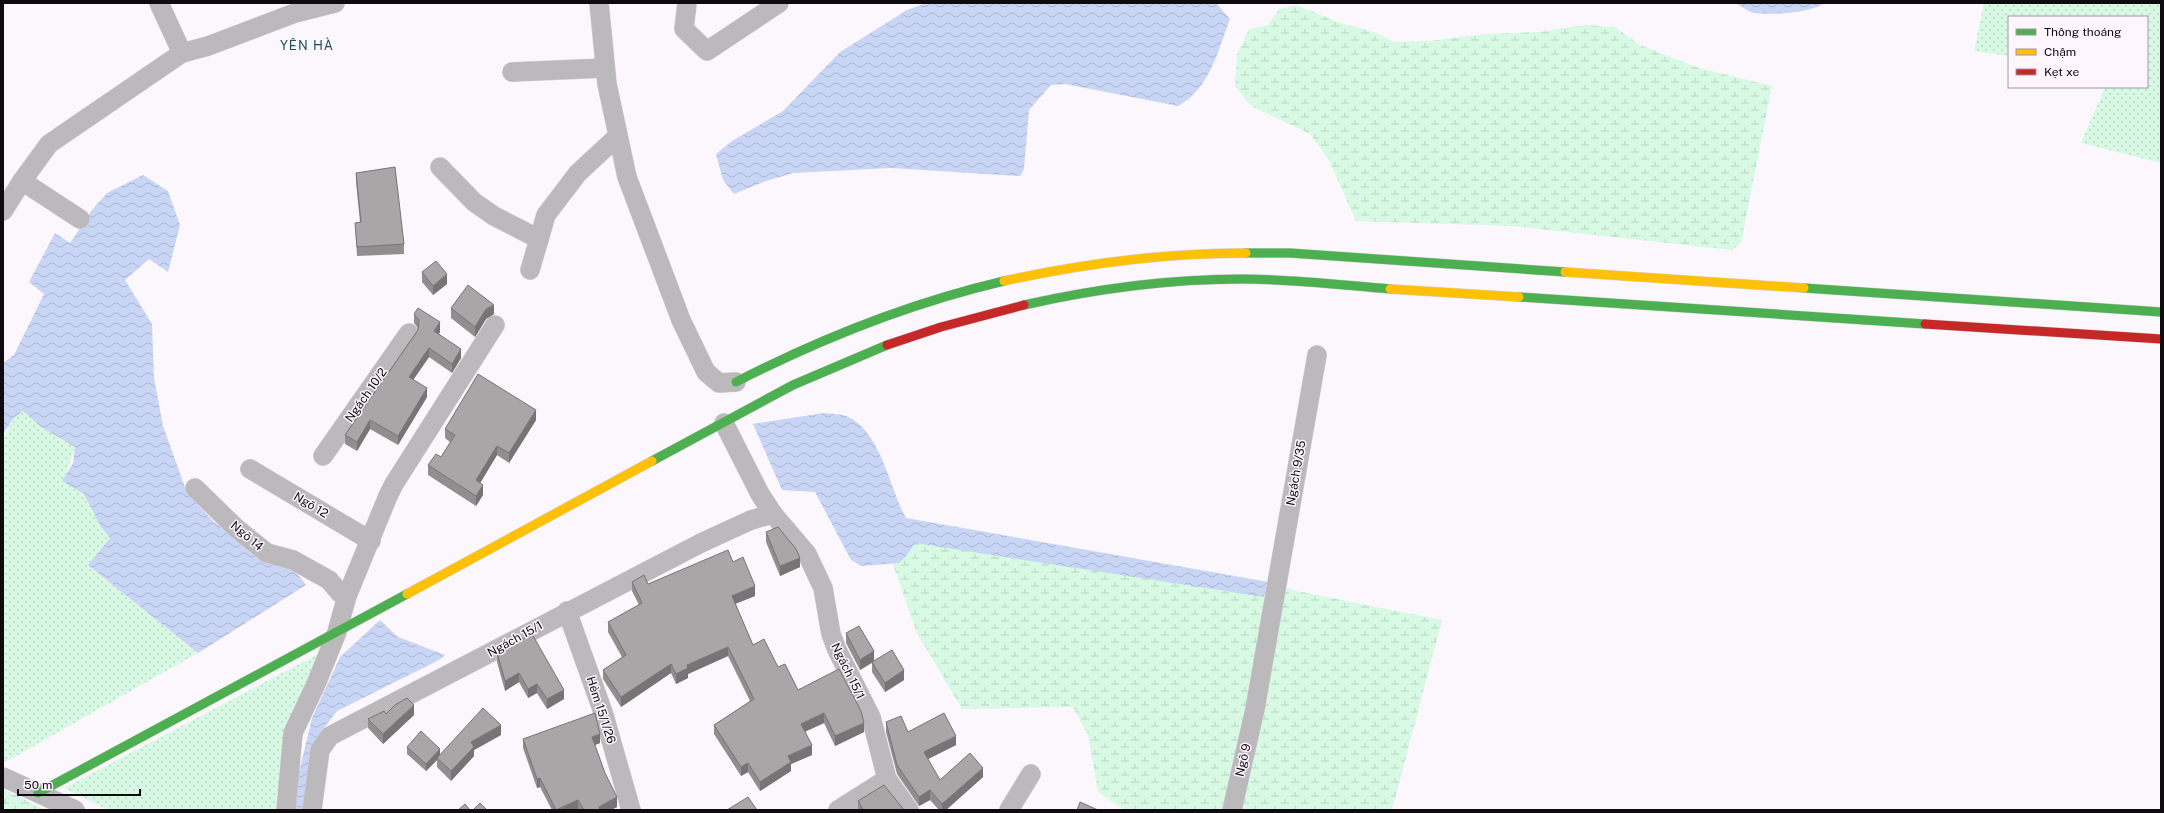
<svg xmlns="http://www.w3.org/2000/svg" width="2164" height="813" font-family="'Public Sans',sans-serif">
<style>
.green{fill:url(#green-dots)}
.wetland{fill:url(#wetland-marsh)}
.water{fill:url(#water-waves)}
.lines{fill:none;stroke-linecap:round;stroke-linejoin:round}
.street-casing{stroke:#d5d2d6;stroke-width:20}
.fast-casing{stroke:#d5d2d6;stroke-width:10}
.slow-casing{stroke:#d5d2d6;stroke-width:10}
.jam-casing{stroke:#d5d2d6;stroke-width:10}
.street{stroke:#bbb9bb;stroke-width:19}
.fast{stroke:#4caf50;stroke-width:9}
.slow{stroke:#ffc107;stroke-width:9}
.jam{stroke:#c62828;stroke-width:9}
.wall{fill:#928e90}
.shaded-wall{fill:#777475}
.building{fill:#aaa5a7;stroke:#777475}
.labels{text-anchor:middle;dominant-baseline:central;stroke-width:3;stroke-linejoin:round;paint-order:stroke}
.street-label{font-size:12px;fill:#0e0a0e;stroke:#fef5ff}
.neighbourhood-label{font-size:13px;letter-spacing:1px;fill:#17515b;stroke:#fef5ff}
</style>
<defs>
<pattern id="green-dots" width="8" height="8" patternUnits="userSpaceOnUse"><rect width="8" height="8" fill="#d8fae4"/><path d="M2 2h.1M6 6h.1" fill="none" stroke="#b8d5c2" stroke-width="1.8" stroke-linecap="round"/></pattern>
<pattern id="wetland-marsh" width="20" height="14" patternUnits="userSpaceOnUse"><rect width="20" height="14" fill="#d8fae4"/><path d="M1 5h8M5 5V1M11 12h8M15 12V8" fill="none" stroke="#b8d5c2"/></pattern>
<pattern id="water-waves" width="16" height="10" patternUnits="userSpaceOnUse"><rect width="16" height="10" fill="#c8d5f5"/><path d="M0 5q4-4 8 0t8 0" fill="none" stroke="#abb6d1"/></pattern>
</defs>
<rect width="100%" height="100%" fill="#fcf7fd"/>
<!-- green -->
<g class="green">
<polygon points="1984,3 2161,3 2161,163 2081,143 2105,87 2147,87 2147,17 2009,17 2009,56 1974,51"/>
<polygon points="23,411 41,427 75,447 65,477 84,494 101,527 110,538 88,565 198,653 4,763 3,439 14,418"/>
<polygon points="318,654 285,731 279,810 108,810 64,788"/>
</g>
<!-- wetland -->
<g class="wetland">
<polygon points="1296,5 1341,23 1377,33 1394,42 1430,41 1484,34 1537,32 1585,25 1615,27 1640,45 1699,68 1772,86 1741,243 1732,250 1513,226 1356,221 1329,160 1310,134 1251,106 1235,86 1237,55 1249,29 1268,25 1279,9"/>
<polygon points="875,513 1268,582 1297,591 1442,620 1392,810 1125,810 1098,792 1088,735 1073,707 962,709 917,633"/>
<polygon points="3,789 46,810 3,810"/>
</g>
<!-- water -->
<g class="water">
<path d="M927,3H1216L1230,19C1218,50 1210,89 1178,106L1065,84L1051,85L1029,110L1024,169L1020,176L891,168L793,173L766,181L734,194L723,180L716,154L732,141L783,111L840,52L907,10Z"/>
<path d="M1735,3H1825C1810,13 1774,15 1755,13C1749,12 1741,6 1735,3Z"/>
<polygon points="143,175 168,191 180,225 168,272 149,259 125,280 152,324 154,378 163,426 187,493 214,522 253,551 293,568 306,585 198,653 88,565 110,538 101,527 84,494 62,481 73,463 75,447 41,427 23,411 14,418 3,434 3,363 14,355 44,294 29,282 55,233 70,243 92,210 107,193"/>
<path d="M824,413C831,414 840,414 846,416C881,430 889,488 906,518L1268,582L1264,597L915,543L907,555L899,563L861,566L851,560L815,492L782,490L753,424Z"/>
<polygon points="380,620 398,637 445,655 439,660 337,711 321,732 313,758 305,810 294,810 296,785 312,718 340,657"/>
</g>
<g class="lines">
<defs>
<g id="street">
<polyline points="159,3 182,53"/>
<polyline points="599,3 607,84 627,177 681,320 706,372 719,383 736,382"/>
<polyline points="687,3 684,29 707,51 779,3"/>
<polyline points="512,72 605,68"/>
<polyline points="440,167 474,202 494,216 539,239"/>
<polyline points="22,181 80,219"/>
<polyline points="3,211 22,181 49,144 182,53 208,46 295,13 335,3"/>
<polyline points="530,270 546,215 578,173 618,136"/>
<polyline points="724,423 760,494 773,514 807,554 823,588 831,634 837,650 871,717 887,779 909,810"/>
<polyline points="323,456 409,333"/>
<polyline points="250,469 371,541"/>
<polyline points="195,488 236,528 267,553 293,560 329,580 340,593 347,596"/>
<polyline points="567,611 603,712 631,810"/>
<polyline points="3,777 75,810"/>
<polyline points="286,810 293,733 316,684 337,632 347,596 388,496 394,484 495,325"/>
<polyline points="312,810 320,750 330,736 701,543 751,520 773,514"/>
<polyline points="838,810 887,779"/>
<polyline points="1009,810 1031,774"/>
<polyline points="1232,810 1255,709 1317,355"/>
</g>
<g id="fast">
<polyline points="1246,253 1290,253 1565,272"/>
<polyline points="1804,288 2161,312"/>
<polyline points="1519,297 1925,324"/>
<path d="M1024,305C1095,289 1169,279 1242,279C1291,279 1341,285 1390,289"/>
<path d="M736,382C822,338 910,303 1004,281"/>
<polyline points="652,461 793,385 887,345"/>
<polyline points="38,793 407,594"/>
</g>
<g id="slow">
<polyline points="1565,272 1804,288"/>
<path d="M1004,281C1086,263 1162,253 1246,253"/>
<polyline points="1390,289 1519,297"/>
<polyline points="407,594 652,461"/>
</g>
<g id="jam">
<polyline points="1925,324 2161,339"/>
<polyline points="887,345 941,327 1024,305"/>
</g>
</defs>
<!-- street casing -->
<use href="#street" class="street-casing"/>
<!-- fast casing -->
<use href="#fast" class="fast-casing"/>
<!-- slow casing -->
<use href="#slow" class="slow-casing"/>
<!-- jam casing -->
<use href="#jam" class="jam-casing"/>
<!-- street -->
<use href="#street" class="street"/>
<!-- fast -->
<use href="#fast" class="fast"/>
<!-- slow -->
<use href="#slow" class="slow"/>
<!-- jam -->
<use href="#jam" class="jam"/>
</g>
<!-- wall -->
<g class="wall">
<polygon points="356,173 404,244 404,254 357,256 355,223 360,222 356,182"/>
<polygon points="422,272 447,284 433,295 422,282"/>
<polygon points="451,308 494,314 486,319 475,337 451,318"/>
<polygon points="414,314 440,332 439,334 461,358 452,373 429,357 413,380 427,397 398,445 370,429 357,451 345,444 345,435 418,330 418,328 414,323"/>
<polygon points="536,420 509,463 497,455 480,483 483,495 476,506 428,475 428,465 441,457 450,442 445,438 445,429"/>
<polygon points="766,532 800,567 780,576 766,542"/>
<polygon points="733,562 755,596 735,604 753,645 778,667 798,690 864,732 835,746 824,723 805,732 812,755 791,764 791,771 760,791 748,772 741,776 714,734 714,725 750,701 728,656 688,674 688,678 676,684 671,673 621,707 603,679 603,670 622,657 608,632 608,622 639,605 632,591 632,582 648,584"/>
<polygon points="846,633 874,661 904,680 885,692 872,672 872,663 860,670 846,643"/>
<polygon points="497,652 564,699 547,709 537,693 528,698 519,682 505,691 497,662"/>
<polygon points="386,714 414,715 383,744 368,728 368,719"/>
<polygon points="886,722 908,732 956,745 928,759 940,780 983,777 946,810 939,810 930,800 919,806 897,774 886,732"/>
<polygon points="501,735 474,750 474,756 451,781 437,767 437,760 426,771 407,754 407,747 440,754"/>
<polygon points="523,739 600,743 595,745 617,807 611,810 579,810 578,809 576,810 552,810 540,787 537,788 523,748"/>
<polygon points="858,801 904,810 858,810"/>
</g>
<!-- shaded-wall -->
<g class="shaded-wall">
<polygon points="447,274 447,284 433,295 433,286"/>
<polygon points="494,305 494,314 486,319 475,337 475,327 486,309"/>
<polygon points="440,322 440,332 434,340 434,331"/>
<polygon points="429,348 429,357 409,386 409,377"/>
<polygon points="461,349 461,358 452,373 452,364"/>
<polygon points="427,388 427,397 398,445 398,436"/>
<polygon points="536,410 536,420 509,463 509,453"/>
<polygon points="370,420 370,429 357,451 357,442"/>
<polygon points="497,446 497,455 476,490 476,480"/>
<polygon points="483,485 483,495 476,506 476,496"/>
<polygon points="800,558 800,567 780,576 780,566"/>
<polygon points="755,586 755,596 732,605 732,596"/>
<polygon points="728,647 728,656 688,674 688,678 676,684 676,674 687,665"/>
<polygon points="874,651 874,661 860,670 860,660"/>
<polygon points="671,664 671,673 621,707 621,697"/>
<polygon points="904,670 904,680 885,692 885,683"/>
<polygon points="519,673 519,682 505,691 505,681"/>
<polygon points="537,684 537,693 528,698 528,689"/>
<polygon points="564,690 564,699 547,709 547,699"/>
<polygon points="414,705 414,715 383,744 383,734"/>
<polygon points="824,713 824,723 801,733 801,724"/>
<polygon points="864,723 864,732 835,746 835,736"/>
<polygon points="501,725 501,735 474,750 474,756 451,781 451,771 471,742"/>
<polygon points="600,734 600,743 592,746 592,737"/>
<polygon points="956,736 956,745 924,761 924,752"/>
<polygon points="812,745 812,755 791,764 791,771 760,791 760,782 788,756"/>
<polygon points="440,749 440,756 437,758 437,760 426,771 426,764"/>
<polygon points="748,763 748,772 741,776 741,767"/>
<polygon points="983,768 983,777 946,810 942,810 942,804"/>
<polygon points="540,778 540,787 537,788 537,779"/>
<polygon points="930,790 930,800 919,806 919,797"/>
<polygon points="617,797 617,807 611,810 599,810 599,807"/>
<polygon points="578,800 578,809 576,810 558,810"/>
</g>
<!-- building -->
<g class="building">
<polygon points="395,167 404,244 357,247 355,223 361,222 356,173"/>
<polygon points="436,261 447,274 433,286 422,272"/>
<polygon points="468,285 494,305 486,309 475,327 451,308"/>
<polygon points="418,308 440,322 434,331 461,349 452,364 429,348 409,377 427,388 398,436 370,420 357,442 345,435 418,330 419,320 414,314"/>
<polygon points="478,374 536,410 509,453 497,446 476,480 483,485 476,496 428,465 436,454 441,457 455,435 445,429"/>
<polygon points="778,527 796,549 800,558 780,566 766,532"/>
<polygon points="728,550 733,562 743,557 755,586 732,596 753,645 764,639 778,667 785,664 798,690 839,669 861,711 864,723 835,736 824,713 801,724 812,745 788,756 791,762 760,782 748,763 741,767 714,725 754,699 728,647 687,665 688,668 676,674 671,664 621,697 603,670 626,655 608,622 642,603 632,582 644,575 648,584"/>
<polygon points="859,626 874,651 860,660 846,633"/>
<polygon points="532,634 564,690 547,699 537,684 528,689 519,673 505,681 497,652"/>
<polygon points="892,650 904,670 885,683 872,662"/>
<polygon points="407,698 414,705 383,734 368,719 384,711 386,714 395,705"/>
<polygon points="483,708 501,725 471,742 474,747 451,771 437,758"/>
<polygon points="595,713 600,734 592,737 605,773 617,797 599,807 600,810 584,810 578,800 556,810 540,778 537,779 523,739"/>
<polygon points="944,713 956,736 924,752 940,780 970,753 983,768 942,804 930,790 919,797 897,765 886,722 901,716 908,732"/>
<polygon points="421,731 440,749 426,764 407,747"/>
<polygon points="884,785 904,810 863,810 858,801"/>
<polygon points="748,797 757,810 727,810"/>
<polygon points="1080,802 1098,810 1077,810"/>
<polygon points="480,803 487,810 473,810"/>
<polygon points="465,804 470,810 458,810"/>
</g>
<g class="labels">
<!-- street labels -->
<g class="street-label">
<text transform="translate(366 395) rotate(-55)">Ngách 10/2</text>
<text transform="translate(1296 473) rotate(-80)">Ngách 9/35</text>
<text transform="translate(311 505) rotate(31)">Ngõ 12</text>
<text transform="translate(247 536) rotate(40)">Ngõ 14</text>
<text transform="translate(515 639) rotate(-29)">Ngách 15/1</text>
<text transform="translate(848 671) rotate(64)">Ngách 15/1</text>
<text transform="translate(601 710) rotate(72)">Hẻm 15/1/26</text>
<text transform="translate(1243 760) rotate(-77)">Ngõ 9</text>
</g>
<!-- neighbourhood labels -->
<g class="neighbourhood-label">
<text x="307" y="45">YÊN HÀ</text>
</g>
</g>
<!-- border -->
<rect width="2164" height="813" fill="none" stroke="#0e0a0e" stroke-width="8"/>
<!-- legend -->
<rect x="2008" y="16" width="140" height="72" fill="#fef5ff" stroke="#9e979f"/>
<rect x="2016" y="29" width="20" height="6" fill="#4caf50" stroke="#9e979f"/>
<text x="2044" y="36" font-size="12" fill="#0e0a0e">Thông thoáng</text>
<rect x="2016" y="49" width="20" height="6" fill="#ffc107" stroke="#9e979f"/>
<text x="2044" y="56" font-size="12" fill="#0e0a0e">Chậm</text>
<rect x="2016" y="69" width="20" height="6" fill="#c62828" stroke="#9e979f"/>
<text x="2044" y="76" font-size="12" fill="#0e0a0e">Kẹt xe</text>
<!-- scale -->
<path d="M18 789v6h122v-6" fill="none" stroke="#0e0a0e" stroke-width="2"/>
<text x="24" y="789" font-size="12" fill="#0e0a0e" stroke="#fef5ff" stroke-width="3" paint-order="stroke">50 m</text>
</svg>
